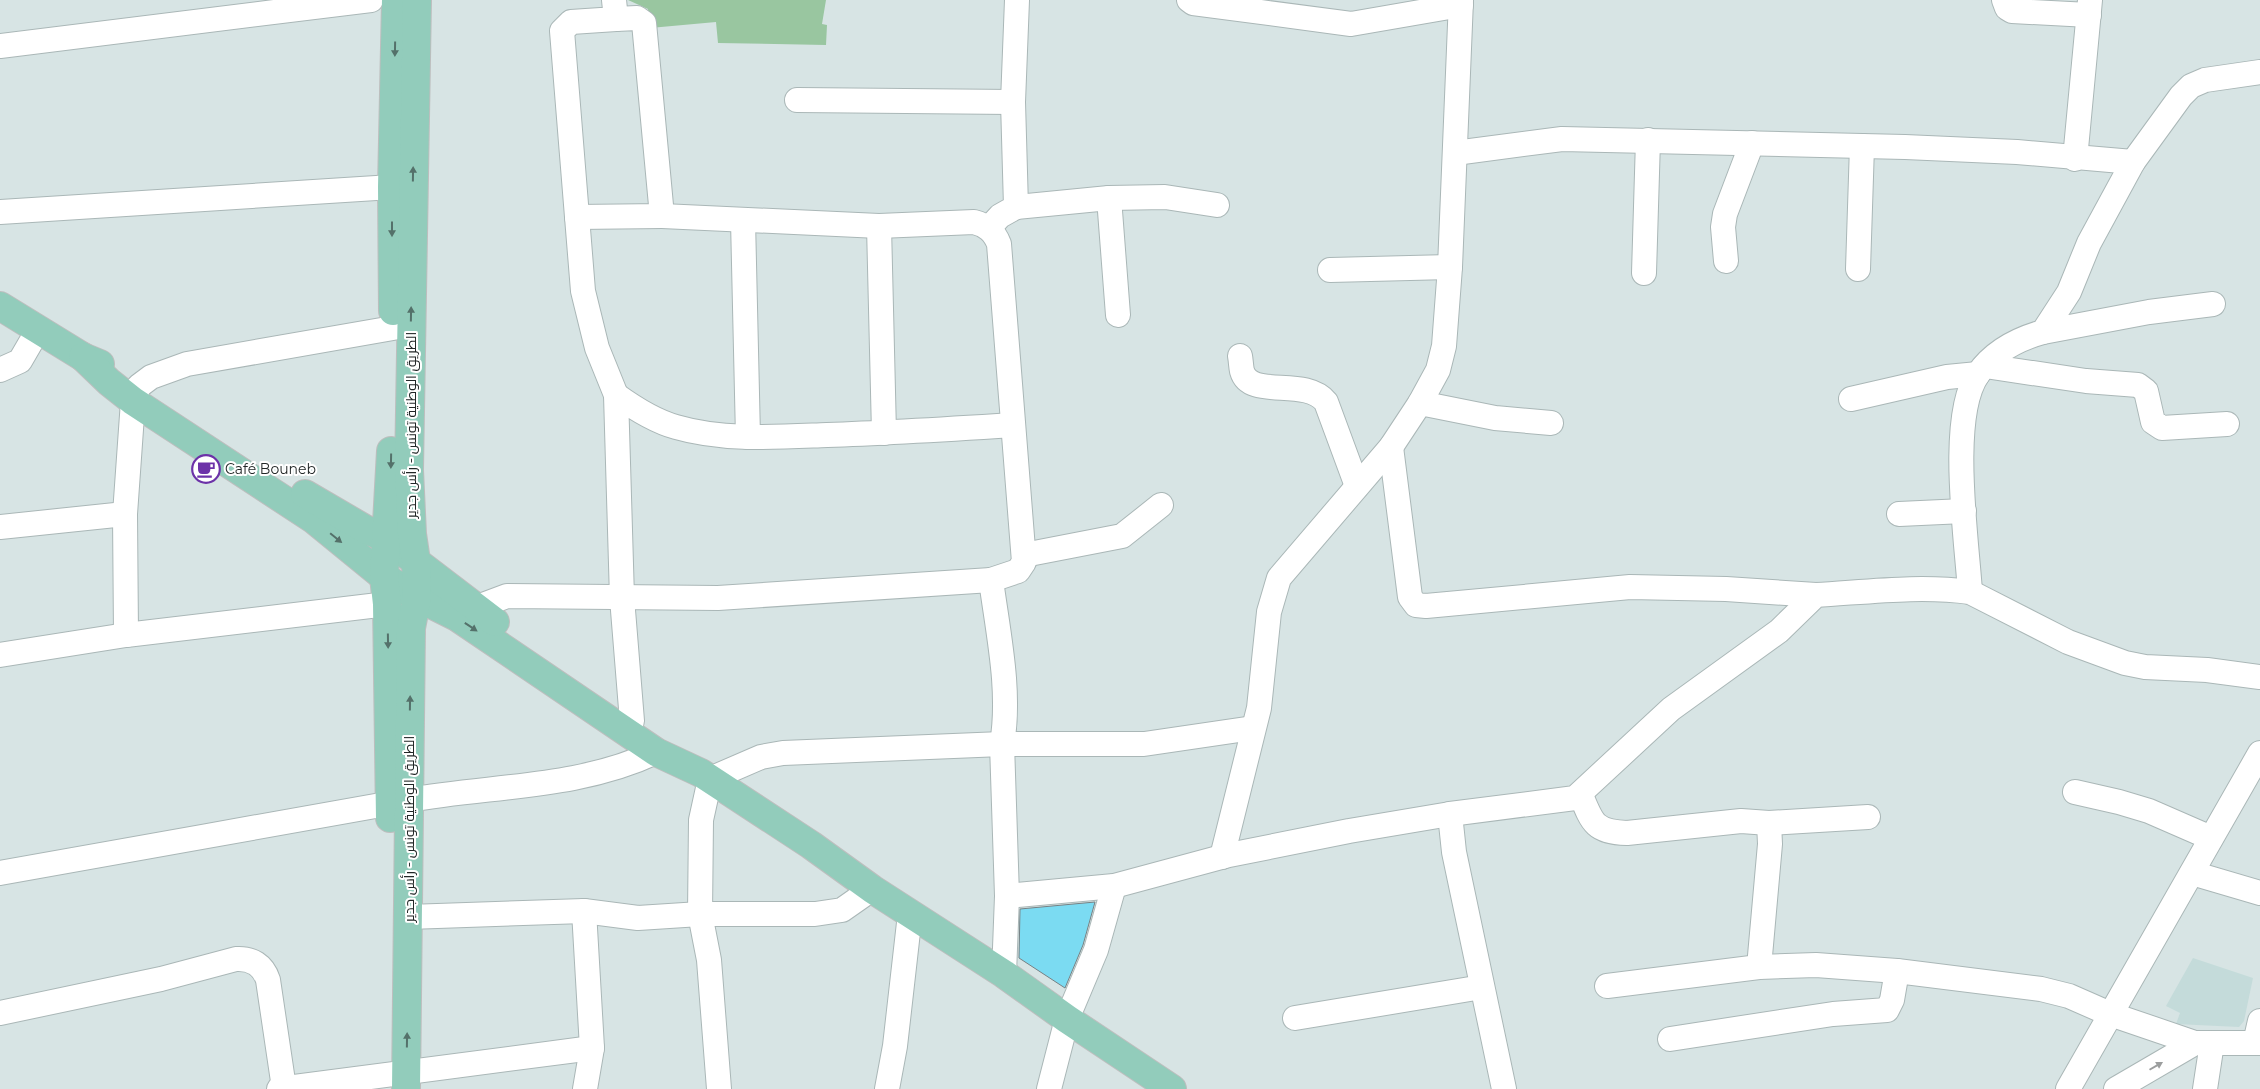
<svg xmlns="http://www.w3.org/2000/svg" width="2260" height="1089" font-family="Montserrat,Cairo,sans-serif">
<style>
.built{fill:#c4dbda}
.green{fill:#99c6a0}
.building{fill:#7bdbf2;stroke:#768184}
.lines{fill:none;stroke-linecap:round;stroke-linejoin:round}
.minor-casing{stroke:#aab7b7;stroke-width:26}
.major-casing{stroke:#bdbebe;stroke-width:30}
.minor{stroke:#fff;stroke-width:24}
.major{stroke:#92ccbb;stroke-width:28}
.oneway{fill:#54716a}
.oneway2{fill:#9c9e9e}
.labels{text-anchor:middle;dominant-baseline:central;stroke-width:4;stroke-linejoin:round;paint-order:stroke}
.street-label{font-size:14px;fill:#222727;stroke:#fff}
.poi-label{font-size:14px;fill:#222727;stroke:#fff;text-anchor:start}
</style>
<rect width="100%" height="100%" fill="#d7e4e4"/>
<!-- built -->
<polygon class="built" points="2193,958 2253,978 2244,1021 2239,1027 2176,1024 2180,1013 2166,1006"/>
<!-- green -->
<polygon class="green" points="628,0 826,0 822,24 827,25 826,45 718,43 716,22 650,28 648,9"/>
<!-- building -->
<polygon class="building" points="1095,902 1083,945 1065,988 1019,958 1020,909"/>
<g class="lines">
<defs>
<g id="minor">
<polyline points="614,0 616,19 571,22 562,31 583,291 597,348 616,395"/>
<polyline points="1189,0 1193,3 1351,24 1461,5"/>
<polyline points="2004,0 2007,8 2012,11 2089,15"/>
<polyline points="0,46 371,0"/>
<polyline points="797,100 1013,102"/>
<polyline points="1455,153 1562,139 1905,147 2017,152 2133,162"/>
<polyline points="2075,159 2090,0"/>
<polyline points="1109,198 1118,315"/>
<polyline points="1016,207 1109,198 1165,197 1217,205"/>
<polyline points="0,212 392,187"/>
<path d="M662,216L879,226L974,222C986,225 994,231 999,244L1024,562L1018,571L991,580C998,633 1011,691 1002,744L1007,896L1004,974"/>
<polyline points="577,217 662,216 644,23 637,18 616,19"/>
<polyline points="743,220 748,437"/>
<polyline points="879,226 884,433"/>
<polyline points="989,228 1000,216 1016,207 1013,102 1017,0"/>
<polyline points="1726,261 1723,227 1725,214 1752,143"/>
<polyline points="1858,269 1862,146"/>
<polyline points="1330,270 1450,267"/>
<polyline points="1644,273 1648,140"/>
<polyline points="2043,332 2149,312 2213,304"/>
<path d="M1240,356C1241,361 1241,367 1242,371C1250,400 1305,376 1326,402L1357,486"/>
<polyline points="1985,366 2086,381 2138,385 2146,391 2153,422 2162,428 2227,424"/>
<polyline points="0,370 20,361 38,330"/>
<polyline points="1851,399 1947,377 1978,374"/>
<polyline points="1420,403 1495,418 1551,423"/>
<polyline points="1391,447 1410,597 1416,605 1426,606 1630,587 1726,589 1816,595"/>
<polyline points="1899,514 1964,511"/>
<polyline points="0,527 125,514"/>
<polyline points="1024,555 1122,536 1161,505"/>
<path d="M1970,592C1967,541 1948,416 1978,374C1993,352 2018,339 2043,332L2069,292L2089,243L2133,162L2181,96L2191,86L2205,80L2260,72"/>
<polyline points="475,608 507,596 718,598 991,580"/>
<polyline points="126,635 125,514 133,401 139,386 151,377 187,364 393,328"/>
<polyline points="0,655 126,635 387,604"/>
<path d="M632,721L622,598L616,395C634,408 654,421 676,427C724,441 777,437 827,435C889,433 951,429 1013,425"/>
<polyline points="2075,792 2119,802 2149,811 2211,838"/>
<path d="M1581,795C1592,823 1595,832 1627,833L1741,821L1769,823L1770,844L1759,967"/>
<polyline points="1450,814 1454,852 1504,1089"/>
<polyline points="1769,823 1868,817"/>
<polyline points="1222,857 1259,708 1269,612 1279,578 1391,447 1420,403 1438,370 1444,346 1450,267 1461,0"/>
<path d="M0,873C136,849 273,824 409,800C492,785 578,789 656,752"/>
<polyline points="2192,873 2260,893"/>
<path d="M1007,896L1114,886L1229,855L1349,831L1450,814L1575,798L1671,709L1779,631L1816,595C1867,592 1920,585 1970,592L2068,642L2125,663L2145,667L2207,670L2260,677"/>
<polyline points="584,911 592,1048 585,1089"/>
<polyline points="408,917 584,911 638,918 700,914 815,914 842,910 872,889"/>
<polyline points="1607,986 1759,967 1816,965 1897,971 2041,989 2069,996 2110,1014 2195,1043 2260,1043"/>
<path d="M0,1013L161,979L236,959C252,958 263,965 268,980L284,1088"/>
<polyline points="1295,1018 1482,987"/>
<polyline points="1670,1039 1833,1014 1887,1010 1892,1000 1897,971"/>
<polyline points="2255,1043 2260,1021"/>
<polyline points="279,1089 592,1048"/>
<polyline points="719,1089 709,960 700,914 701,820 710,779 761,757 783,753 1002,744 1144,744 1253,728"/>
<polyline points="887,1089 895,1046 910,914"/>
<polyline points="1049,1089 1067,1019 1096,950 1114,886"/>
<polyline points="2068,1089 2260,753"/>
<polyline points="2116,1089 2195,1043"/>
<polyline points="2205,1089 2212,1043"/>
</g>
<g id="major">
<polyline points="0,306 83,357 100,364"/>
<polyline points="393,311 392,187 396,0"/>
<polyline points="83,357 109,382 133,401 313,519 384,577 417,597 457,617 656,752 701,773 811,845 872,889 1004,974 1067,1019 1172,1089"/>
<polyline points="305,494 365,529 385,538 495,622"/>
<polyline points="390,818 387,604 384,577 391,451"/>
<polyline points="406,1089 411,628 417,597 416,561 412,534 409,470 417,0"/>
</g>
</defs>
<!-- minor casing -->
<use href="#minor" class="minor-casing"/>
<!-- major casing -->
<use href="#major" class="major-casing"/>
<!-- minor -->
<use href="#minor" class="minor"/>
<!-- major -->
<use href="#major" class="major"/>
</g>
<!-- one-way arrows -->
<defs><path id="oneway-solid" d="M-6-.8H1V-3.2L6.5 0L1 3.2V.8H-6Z" transform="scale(1.25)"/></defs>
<g class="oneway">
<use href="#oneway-solid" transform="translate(395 49) rotate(91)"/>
<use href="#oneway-solid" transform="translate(413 174) rotate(-89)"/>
<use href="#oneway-solid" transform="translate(392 229) rotate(90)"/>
<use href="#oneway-solid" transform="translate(411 314) rotate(-89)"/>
<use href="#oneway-solid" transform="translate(391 461) rotate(91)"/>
<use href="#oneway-solid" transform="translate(336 538) rotate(39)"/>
<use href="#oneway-solid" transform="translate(471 627) rotate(34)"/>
<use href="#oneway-solid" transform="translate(388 641) rotate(89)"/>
<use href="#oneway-solid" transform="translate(410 703) rotate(-89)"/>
<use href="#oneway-solid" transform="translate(407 1040) rotate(-89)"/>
</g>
<use class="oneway2" href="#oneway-solid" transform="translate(2156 1066) rotate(-30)"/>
<!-- icons -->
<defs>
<symbol id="cafe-ring" viewBox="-11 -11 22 22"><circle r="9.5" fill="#fff" stroke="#6c32a8" stroke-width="1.5"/><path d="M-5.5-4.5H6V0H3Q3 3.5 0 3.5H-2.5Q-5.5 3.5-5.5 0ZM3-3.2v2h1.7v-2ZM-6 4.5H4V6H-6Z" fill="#6c32a8"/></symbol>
</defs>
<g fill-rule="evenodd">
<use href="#cafe-ring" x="190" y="453" width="32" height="32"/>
</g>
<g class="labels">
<!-- street labels -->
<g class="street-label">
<text transform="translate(411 425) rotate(-90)">الطريق الوطنية تونس - رأس جدير</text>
<text transform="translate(409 829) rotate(-90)">الطريق الوطنية تونس - رأس جدير</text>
</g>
<!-- poi labels -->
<g class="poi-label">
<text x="225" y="469">Café Bouneb</text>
</g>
</g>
</svg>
